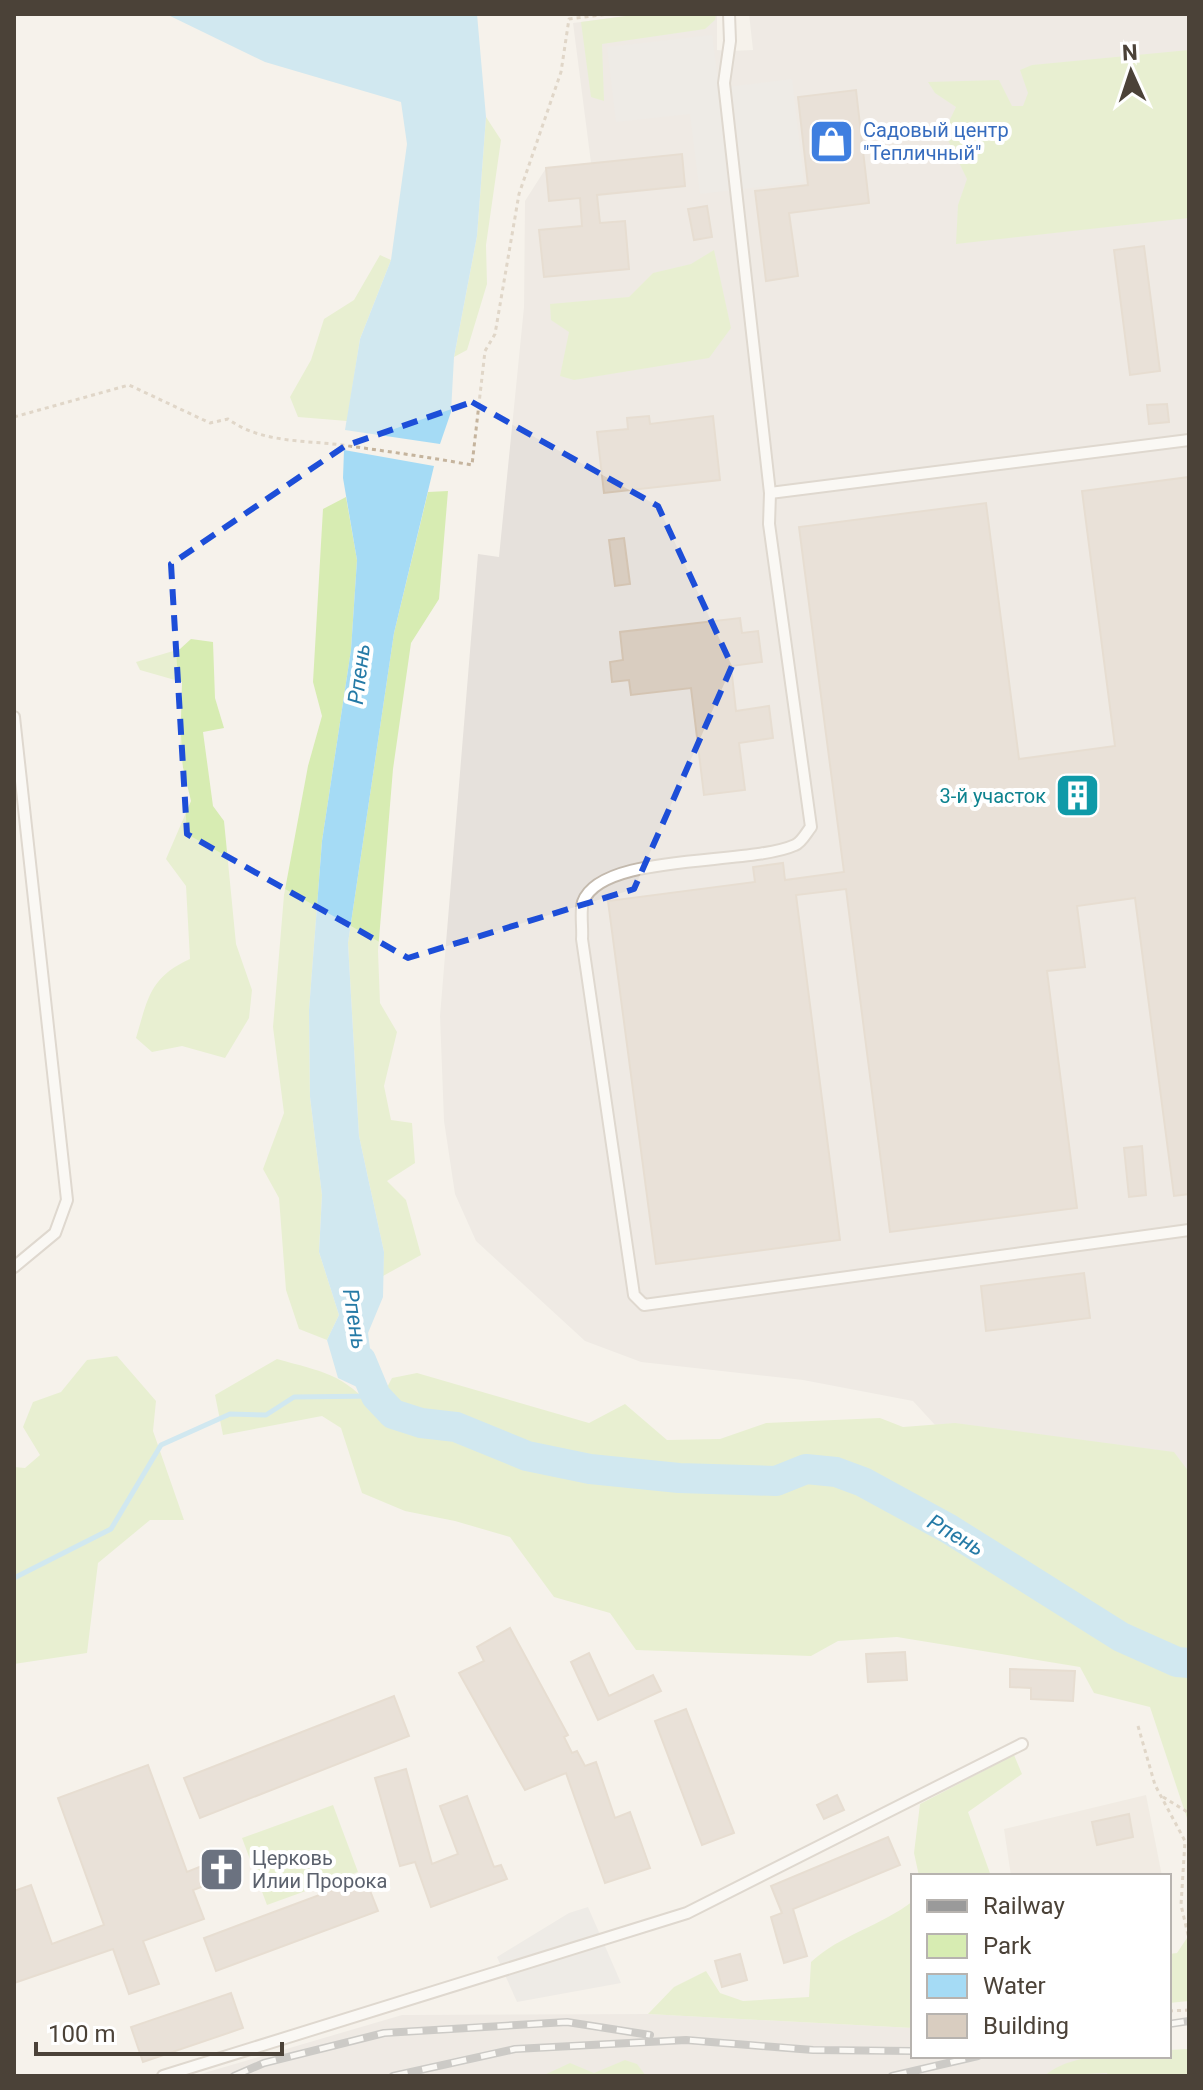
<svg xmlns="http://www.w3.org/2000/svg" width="1203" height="2090" font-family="Roboto,sans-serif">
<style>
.residential{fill:#eae3d9}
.industrial{fill:#e6e1dc}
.green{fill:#d7ecb2}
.parking{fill:#e5e2df}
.water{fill:#a5dbf5}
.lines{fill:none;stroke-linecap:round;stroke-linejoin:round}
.stream{stroke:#a5dbf5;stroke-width:5}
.river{stroke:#a5dbf5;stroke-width:30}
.building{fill:#d9cdc0;stroke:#d4c4b2;stroke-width:2}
.lane-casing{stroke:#c3b9ad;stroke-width:14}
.path{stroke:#c5b49d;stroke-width:3;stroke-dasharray:4 4;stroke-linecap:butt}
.lane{stroke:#fff;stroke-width:10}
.rail-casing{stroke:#9a9a9a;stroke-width:8}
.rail{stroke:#fff;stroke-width:5;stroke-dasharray:15;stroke-linecap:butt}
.marked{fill:none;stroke:#1d4ed8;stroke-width:6;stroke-dasharray:16 10;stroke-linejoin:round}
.labels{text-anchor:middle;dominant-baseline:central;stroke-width:8;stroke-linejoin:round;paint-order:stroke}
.shop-label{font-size:20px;fill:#366cbe;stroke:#fff;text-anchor:start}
.culture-label{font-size:20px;fill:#0d838f;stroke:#fff;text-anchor:end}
.worship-label{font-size:20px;fill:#5b616d;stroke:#fff;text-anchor:start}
.water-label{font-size:22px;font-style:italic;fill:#257aa6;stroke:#fff}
</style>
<rect width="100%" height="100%" fill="#f6f2eb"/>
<!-- residential -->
<polygon class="residential" points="1146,1795 1162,1876 1011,1876 1004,1829"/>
<!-- industrial -->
<g class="industrial">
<polygon points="641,14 717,14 717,50 729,51 753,50 749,14 1189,14 1189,1568 991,1486 913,1401 803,1380 641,1362 585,1341 476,1241 455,1194 444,1121 440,1016 478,554 499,557 524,307 525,201 546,168 591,163 573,23"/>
<polygon points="648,2014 913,2028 913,2056 1088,2056 1145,2076 194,2076 402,2015"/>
</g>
<!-- green -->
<g class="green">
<polygon points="641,14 716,14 715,20 705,29 602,44 604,101 591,97 581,22"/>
<polygon points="1189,50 1189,218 956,244 958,205 967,179 944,132 956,107 935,93 928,82 999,80 1012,106 1023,106 1028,93 1020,70 1032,65"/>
<polygon points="486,117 501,140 486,245 487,284 467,350 454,357 477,236"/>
<polygon points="714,250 731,328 709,358 574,380 560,376 569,332 551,320 550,304 629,297 653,273 691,264"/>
<polygon points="380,255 391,260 360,339 347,421 298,417 290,397 311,360 324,319 354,300"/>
<polygon points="448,491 439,599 411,643 393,769 378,951 380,1003 397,1032 384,1086 391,1120 412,1123 415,1163 387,1181 406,1200 421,1255 383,1276 384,1252 359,1136 348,943 394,633 428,492"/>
<polygon points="346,497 357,560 351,650 322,841 309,1011 310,1097 322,1195 319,1252 339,1315 327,1340 299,1329 286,1290 279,1198 263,1169 284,1113 273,1027 284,895 308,766 322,716 313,682 323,509"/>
<path d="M191,639L213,642L215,698L224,728L203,732L213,806L224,821L236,944L252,990L249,1018L225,1058L182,1046L152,1052L136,1038C148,998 150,977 190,959L186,886L166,859L191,801L180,755L182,682L140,670L136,662L180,649Z"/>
<polygon points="117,1356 156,1401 153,1431 184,1520 150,1520 98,1563 87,1653 14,1664 14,1467 25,1468 40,1455 23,1427 33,1402 61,1392 87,1360"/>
<path d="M277,1359C323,1372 342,1373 375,1410L392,1378L417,1373L589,1423L625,1404L667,1440L720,1439L766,1423L880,1418L903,1427L955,1423L1174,1452L1189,1472V1824L1150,1707L1094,1693L1080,1667L897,1637L838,1641L811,1656L636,1650L610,1613L554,1597L510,1537L455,1521L405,1511L362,1493L341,1428L322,1416L223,1435L215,1395Z"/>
<polygon points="1014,1755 1022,1774 968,1812 991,1876 919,1876 914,1853 920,1804"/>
<polygon points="333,1805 358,1872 267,1905 242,1838"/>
<path d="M913,1901V2028L648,2014L674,1987L706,1971L720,1993L743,2001L809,1997L811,1962C840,1935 881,1926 913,1901Z"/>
<polygon points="1189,1935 1189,2001 1169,2003 1169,1954 1177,1953"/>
<path d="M1189,2049V2076H1108L1107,2073L1044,2076C1077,2049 1128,2056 1169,2056V2050Z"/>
<polygon points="625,2060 637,2064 646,2076 542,2076 570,2063 594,2073"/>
</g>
<!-- parking -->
<g class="parking">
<polygon points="712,35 719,88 792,79 804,182 700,194 690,114 616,122 607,47"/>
<polygon points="588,1907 621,1983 517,2002 497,1957 569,1913"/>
</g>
<!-- water -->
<g class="water">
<polygon points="166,14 477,14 486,117 477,236 454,357 451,412 440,444 345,430 360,339 391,260 407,144 401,102 265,62"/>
<polygon points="344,450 434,466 394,633 348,943 359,1136 384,1252 383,1297 368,1333 376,1396 338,1378 327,1340 339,1315 319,1252 322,1195 310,1097 309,1010 322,841 351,650 357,560 343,478"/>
</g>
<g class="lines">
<!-- stream -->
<polyline class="stream" points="14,1578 111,1529 161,1445 230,1414 266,1415 294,1397 376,1396"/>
<!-- river -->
<polyline class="river" points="361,1360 376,1396 393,1414 421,1423 456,1427 527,1456 590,1469 679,1478 776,1481 806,1469 836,1472 863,1482 949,1529 1121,1637 1177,1662 1189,1663"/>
</g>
<!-- building -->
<g class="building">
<polygon points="856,90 869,203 789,213 798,276 766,281 755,191 808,185 798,97"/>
<polygon points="682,154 685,186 597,195 600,223 625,221 629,269 544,277 539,230 582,226 580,198 549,201 546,168"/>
<polygon points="707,206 712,237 694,240 688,209"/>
<polygon points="1144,246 1160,371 1130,375 1114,250"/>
<polygon points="1167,404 1169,422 1149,424 1147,405"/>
<polygon points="649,416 650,424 713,416 720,480 604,493 597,432 628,429 627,418"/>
<polygon points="1189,477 1189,1194 1174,1196 1135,898 1077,906 1085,967 1047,971 1077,1208 890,1232 846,889 796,895 840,1240 656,1264 608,901 755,882 753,867 783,863 785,880 844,872 799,527 986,503 1019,759 1115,746 1082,491"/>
<polygon points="624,538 630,584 615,586 609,540"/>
<polygon points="740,618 742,633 758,631 762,662 731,666 736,711 769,706 773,738 739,743 745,790 704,795 691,688 631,695 629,680 612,682 610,662 623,660 620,632"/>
<polygon points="1142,1146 1146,1195 1129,1197 1124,1148"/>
<polygon points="1084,1273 1090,1318 986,1331 981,1286"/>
<polygon points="510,1628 568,1735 564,1737 572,1753 577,1751 585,1766 596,1762 615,1818 630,1812 650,1868 605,1883 566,1773 525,1790 459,1673 484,1661 477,1647"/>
<polygon points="905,1652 907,1680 868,1682 866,1654"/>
<polygon points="589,1653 609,1696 653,1675 661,1691 598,1720 571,1662"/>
<polygon points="1010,1669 1075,1671 1073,1701 1031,1699 1031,1688 1010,1687"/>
<polygon points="394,1696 409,1736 200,1818 184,1778"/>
<polygon points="686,1709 734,1833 702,1845 655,1721"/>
<polygon points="148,1765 187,1872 232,1854 240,1873 193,1890 204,1919 143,1941 159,1984 129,1994 113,1949 14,1983 14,1891 31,1885 52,1944 104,1925 58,1798"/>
<polygon points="406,1769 432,1864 458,1854 440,1806 467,1796 494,1867 501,1865 507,1879 431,1907 415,1862 400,1866 375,1778"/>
<polygon points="837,1795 844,1810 824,1819 817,1805"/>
<polygon points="1129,1814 1133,1837 1097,1845 1092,1822"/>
<polygon points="888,1837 900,1865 793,1909 807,1956 784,1963 771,1917 782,1913 771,1886"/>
<polygon points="365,1878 378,1911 216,1971 204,1938"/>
<polygon points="740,1954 747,1980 722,1987 715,1961"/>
<polygon points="231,1993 243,2028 143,2062 131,2027"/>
</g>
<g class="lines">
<defs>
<g id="lane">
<path d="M729,14L730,41L724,83L770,493L769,524L811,827C806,833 802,842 795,845C749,866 601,852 583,902C580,912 583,928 582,939L634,1295L644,1305L1189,1230"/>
<polyline points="770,493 1189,440"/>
<polyline points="14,717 67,1200 55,1233 14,1267"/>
<polyline points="163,2076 687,1913 1022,1744"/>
</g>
</defs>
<!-- lane casing -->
<use href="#lane" class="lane-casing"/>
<!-- path -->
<g class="path">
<path d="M14,417L129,385L210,423L228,419C261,443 303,440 342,445C385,451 428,457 472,465L485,351L495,334L519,194L561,72L569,19L609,14"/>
<polyline points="1138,1726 1155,1785 1185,1841 1181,1905 1189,1939"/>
<polyline points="1163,1797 1189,1813"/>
<polyline points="1169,2011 1189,2010"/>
</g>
<!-- lane -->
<use href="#lane" class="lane"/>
<defs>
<g id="rail">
<polyline points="1169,2024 1189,2021"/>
<polyline points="234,2076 264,2063 384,2033 567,2022 650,2035"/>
<polyline points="393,2076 515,2049 686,2040 813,2050 913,2051"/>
<polyline points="892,2076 978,2056"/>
</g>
</defs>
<!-- rail casing -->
<use href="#rail" class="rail-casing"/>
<!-- rail -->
<use href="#rail" class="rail"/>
</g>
<!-- marked area -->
<path d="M0 0H1203V2090H0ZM472,402L658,506L732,666L634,889L408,958L187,834L171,564L345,446Z" fill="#f6f2eb" fill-opacity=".55" fill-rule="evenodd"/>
<path class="marked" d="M472,402L658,506L732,666L634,889L408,958L187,834L171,564L345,446Z"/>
<!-- icons -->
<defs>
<symbol id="shop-square" viewBox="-11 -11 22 22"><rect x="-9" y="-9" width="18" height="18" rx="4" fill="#3f7fe0" stroke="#fff"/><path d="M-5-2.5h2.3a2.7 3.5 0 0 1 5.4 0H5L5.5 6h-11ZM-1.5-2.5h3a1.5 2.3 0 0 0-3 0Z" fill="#fff"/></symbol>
<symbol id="building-square" viewBox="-11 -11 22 22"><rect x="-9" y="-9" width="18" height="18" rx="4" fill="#0f9aa8" stroke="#fff"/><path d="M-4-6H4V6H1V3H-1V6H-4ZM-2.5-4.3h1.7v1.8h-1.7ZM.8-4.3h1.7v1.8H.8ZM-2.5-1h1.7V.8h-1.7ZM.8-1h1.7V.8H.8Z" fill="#fff"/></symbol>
<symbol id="church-square" viewBox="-11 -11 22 22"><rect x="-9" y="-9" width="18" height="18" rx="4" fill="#6b7280" stroke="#fff"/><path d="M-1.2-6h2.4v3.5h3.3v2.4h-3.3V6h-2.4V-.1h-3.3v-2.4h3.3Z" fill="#fff"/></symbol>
</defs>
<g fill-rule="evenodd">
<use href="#shop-square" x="806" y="116" width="51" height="51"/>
<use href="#building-square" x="1052" y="770" width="51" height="51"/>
<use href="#church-square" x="196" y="1844" width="51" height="51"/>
</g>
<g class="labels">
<!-- shop labels -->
<g class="shop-label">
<text x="863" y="130">Садовый центр<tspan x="863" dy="23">"Тепличный"</tspan></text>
</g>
<!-- culture labels -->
<g class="culture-label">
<text x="1046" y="796">3-й участок</text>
</g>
<!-- worship labels -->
<g class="worship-label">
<text x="252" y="1858">Церковь<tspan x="252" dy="23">Илии Пророка</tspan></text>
</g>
<!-- water labels -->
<g class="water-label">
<text transform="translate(359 674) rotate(-83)">Рпень</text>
<text transform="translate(355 1319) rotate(81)">Рпень</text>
<text transform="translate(956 1535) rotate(30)">Рпень</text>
</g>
</g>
<!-- border -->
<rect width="1203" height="2090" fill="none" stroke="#4b4238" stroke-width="32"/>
<!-- legend -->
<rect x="911" y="1874" width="260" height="184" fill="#ffffff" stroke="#b7b3af" stroke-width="2"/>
<rect x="927" y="1900" width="40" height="12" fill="#9a9a9a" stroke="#b7b3af" stroke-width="2"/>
<text x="983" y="1914" font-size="24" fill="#4b4238">Railway</text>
<rect x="927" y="1934" width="40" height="24" fill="#d7ecb2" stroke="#b7b3af" stroke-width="2"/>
<text x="983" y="1954" font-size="24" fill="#4b4238">Park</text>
<rect x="927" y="1974" width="40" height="24" fill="#a5dbf5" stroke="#b7b3af" stroke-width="2"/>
<text x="983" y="1994" font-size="24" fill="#4b4238">Water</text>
<rect x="927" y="2014" width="40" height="24" fill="#d9cdc0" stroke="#b7b3af" stroke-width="2"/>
<text x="983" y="2034" font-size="24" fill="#4b4238">Building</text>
<!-- north arrow -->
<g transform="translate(1131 72) rotate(357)" stroke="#ffffff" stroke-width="6" paint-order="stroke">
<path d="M0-6L14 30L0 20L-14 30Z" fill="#4b4238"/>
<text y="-12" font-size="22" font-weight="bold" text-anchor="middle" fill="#4b4238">N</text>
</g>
<!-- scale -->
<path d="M36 2042v12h246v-12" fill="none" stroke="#4b4238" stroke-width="4"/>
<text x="48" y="2042" font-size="24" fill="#4b4238" stroke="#ffffff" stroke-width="6" paint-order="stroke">100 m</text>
</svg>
